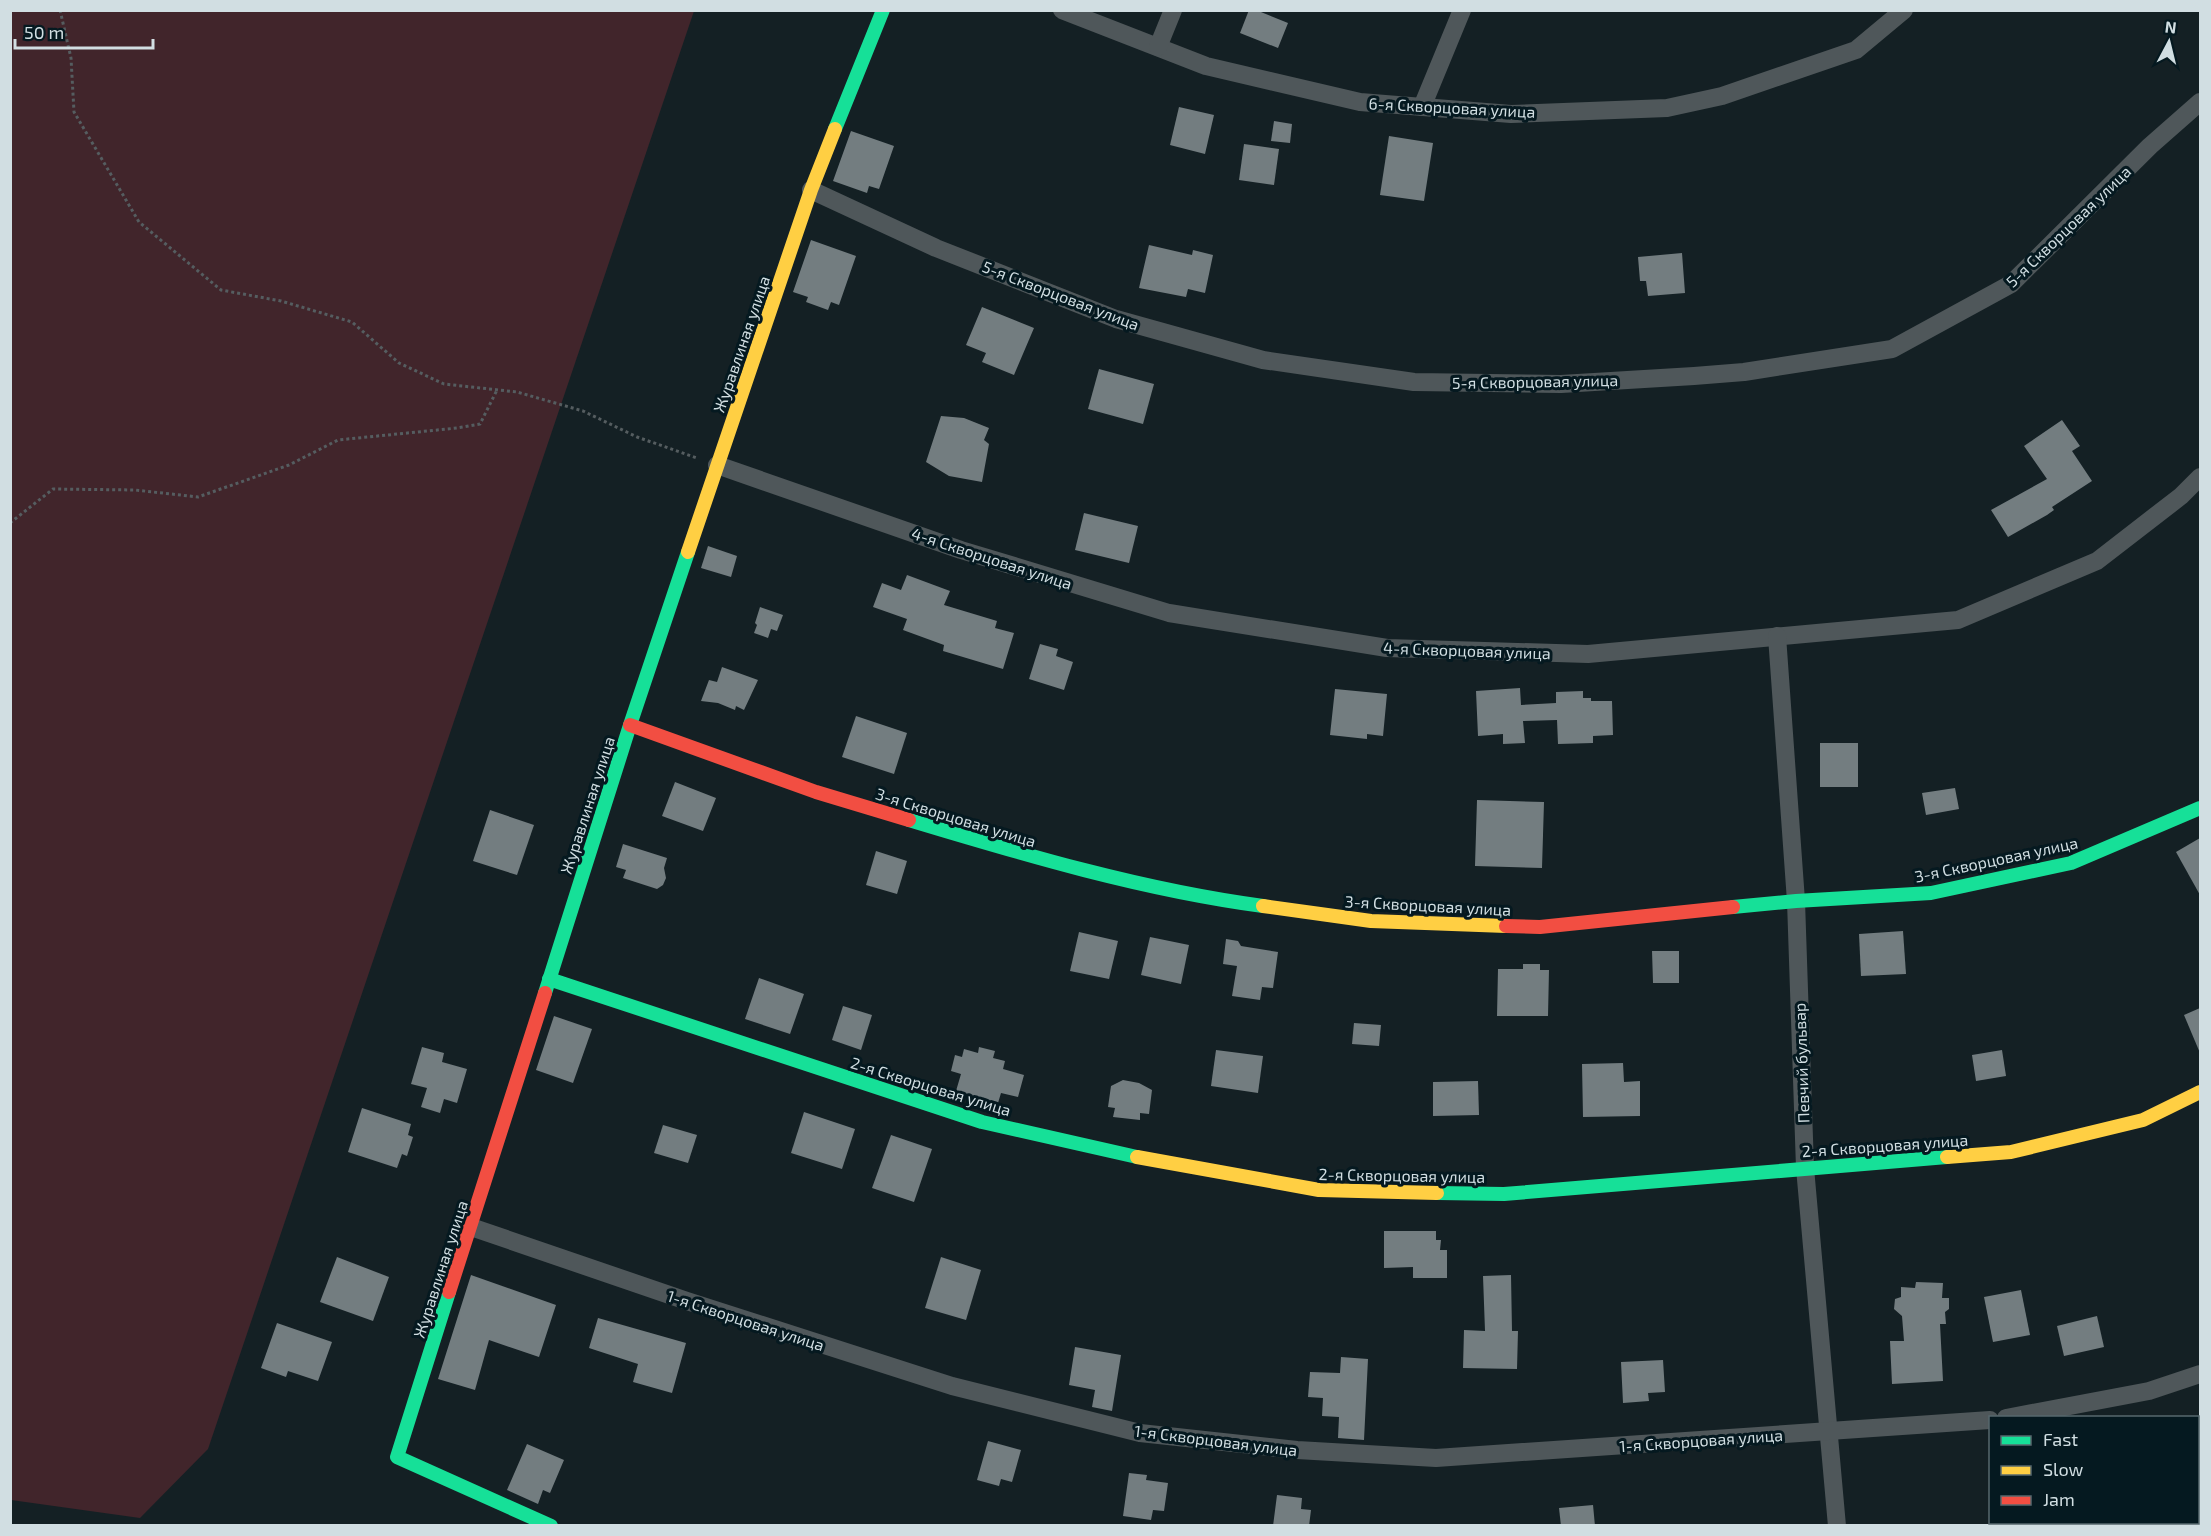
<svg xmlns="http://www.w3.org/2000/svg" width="2211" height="1536" font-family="'Exo 2',sans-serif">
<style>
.green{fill:#41252b}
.building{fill:#737d80}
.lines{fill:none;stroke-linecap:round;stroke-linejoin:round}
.path{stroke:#555d60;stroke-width:3;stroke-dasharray:3 3;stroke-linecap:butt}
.street{stroke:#4f575a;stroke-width:18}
.fast{stroke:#16e098;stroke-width:14}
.slow{stroke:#ffcf43;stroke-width:14}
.jam{stroke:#f24e42;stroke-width:14}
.labels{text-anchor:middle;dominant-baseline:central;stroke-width:6;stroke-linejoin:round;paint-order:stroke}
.street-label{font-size:16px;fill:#d1dee2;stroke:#051920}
</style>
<rect width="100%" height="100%" fill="#142024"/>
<!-- green -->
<polygon class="green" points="11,10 694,11 208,1449 140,1518 11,1500"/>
<!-- building -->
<g class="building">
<polygon points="1249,10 1256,10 1288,23 1278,48 1240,33"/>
<polygon points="1179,107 1214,115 1205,154 1170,145"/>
<polygon points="1274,121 1292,124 1290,143 1271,141"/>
<polygon points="851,131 894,146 879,189 869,186 867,193 833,181"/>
<polygon points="1389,136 1433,143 1424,201 1380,195"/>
<polygon points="1244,144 1279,149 1274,185 1239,180"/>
<polygon points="811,240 856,256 839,305 831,302 828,310 806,302 808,297 793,292"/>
<polygon points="1149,245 1192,255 1193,250 1213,255 1205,293 1188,289 1186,297 1139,288"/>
<polygon points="1682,253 1685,293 1648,296 1646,281 1640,281 1638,257"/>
<polygon points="982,307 1034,328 1014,375 982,362 986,353 966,345"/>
<polygon points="1099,369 1154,384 1143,424 1088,409"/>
<polygon points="941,416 964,418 989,428 984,440 989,444 982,482 949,476 926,462"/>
<polygon points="2062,420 2080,446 2072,451 2092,481 2052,507 2054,510 2047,515 2008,537 1991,510 2047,479 2024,446"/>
<polygon points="1084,513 1138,526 1129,563 1075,550"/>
<polygon points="708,546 737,556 731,577 701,568"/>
<polygon points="907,575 950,591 944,605 997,621 995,628 1014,633 1003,669 943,651 944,645 903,630 907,619 873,607 882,583 901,590"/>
<polygon points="760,607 783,615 777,631 771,629 768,638 754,633 757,625 755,623"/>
<polygon points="1040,644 1058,649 1056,656 1073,662 1064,690 1029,679"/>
<polygon points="722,667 758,680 744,710 736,706 735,710 718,703 701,701 709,680 717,682"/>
<polygon points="1520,688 1521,705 1556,703 1556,692 1583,691 1583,698 1591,698 1591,701 1612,701 1613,735 1593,736 1593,743 1558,744 1557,720 1523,721 1525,743 1503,744 1503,734 1478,736 1476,691"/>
<polygon points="1335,689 1387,694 1383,736 1367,734 1367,739 1330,735"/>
<polygon points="856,716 907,733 894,774 842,757"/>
<rect x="1820" y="743" width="38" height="44"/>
<polygon points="675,782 716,798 703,831 662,816"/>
<polygon points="1955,788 1959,809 1926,815 1922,793"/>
<polygon points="1477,800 1544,802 1542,868 1475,866"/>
<polygon points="490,810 534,825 517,875 473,861"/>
<polygon points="2200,838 2200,895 2176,852"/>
<polygon points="623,844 667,858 664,868 666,878 663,885 657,889 623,878 626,870 616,867"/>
<polygon points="876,851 907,861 897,894 866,885"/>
<polygon points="1903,931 1906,974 1861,976 1859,934"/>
<polygon points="1079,932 1118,941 1109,979 1070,971"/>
<polygon points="1150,937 1189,945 1181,984 1141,975"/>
<polygon points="1226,939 1238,941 1241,946 1278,952 1273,988 1262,987 1260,1000 1232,996 1237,966 1223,964"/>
<polygon points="1652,951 1679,951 1679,983 1653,983"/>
<polygon points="1523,964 1540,964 1540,970 1549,970 1548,1016 1497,1016 1498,969 1523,969"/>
<polygon points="759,978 804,994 790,1034 745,1019"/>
<polygon points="843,1006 872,1015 861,1050 832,1040"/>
<polygon points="2200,1008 2200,1053 2184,1015"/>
<polygon points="554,1016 592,1029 573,1083 536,1070"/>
<polygon points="1354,1023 1381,1025 1379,1046 1352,1044"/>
<polygon points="422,1047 444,1053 442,1062 467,1069 457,1103 444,1099 440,1113 421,1107 427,1088 411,1084"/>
<polygon points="979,1047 995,1051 993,1058 1005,1061 1003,1069 1024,1075 1018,1097 1001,1093 998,1103 956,1091 961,1074 951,1071 955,1055 962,1057 964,1049 978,1053"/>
<polygon points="1216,1050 1263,1056 1258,1093 1211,1086"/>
<polygon points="2002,1050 2006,1076 1976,1081 1972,1055"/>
<polygon points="1623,1063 1624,1082 1640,1081 1640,1116 1583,1117 1582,1064"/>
<polygon points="1123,1080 1139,1083 1152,1090 1149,1114 1140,1113 1140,1120 1113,1117 1115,1108 1108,1107 1111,1086"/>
<polygon points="1478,1081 1479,1115 1433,1116 1433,1082"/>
<polygon points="362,1108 411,1124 408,1135 413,1137 407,1156 402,1154 397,1168 348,1152"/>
<polygon points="804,1112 855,1129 842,1169 791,1153"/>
<polygon points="663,1125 697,1135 688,1163 654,1153"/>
<polygon points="891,1135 932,1149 914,1202 872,1188"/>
<polygon points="1384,1231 1436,1231 1436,1240 1441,1240 1440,1250 1447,1250 1447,1278 1413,1278 1413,1267 1384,1268"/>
<polygon points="337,1257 389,1277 373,1321 320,1302"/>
<polygon points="941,1257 981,1270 966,1320 925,1308"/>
<polygon points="471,1275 556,1305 539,1357 489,1340 475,1390 438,1379"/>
<polygon points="1511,1275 1512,1331 1518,1331 1517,1369 1463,1368 1464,1330 1485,1331 1483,1276"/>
<polygon points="1916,1282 1943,1283 1942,1298 1949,1298 1949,1309 1945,1312 1946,1324 1940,1324 1943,1381 1892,1384 1890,1341 1904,1341 1902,1316 1894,1309 1895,1299 1901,1297 1901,1287 1915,1288"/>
<polygon points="2021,1290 2030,1335 1993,1342 1984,1297"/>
<polygon points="2097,1316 2104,1347 2064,1356 2057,1326"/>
<polygon points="598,1318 686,1343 672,1393 633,1382 638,1364 589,1348"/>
<polygon points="277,1323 332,1342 318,1381 288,1371 286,1377 261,1368"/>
<polygon points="1075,1347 1121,1355 1112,1411 1092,1407 1095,1390 1069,1385"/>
<polygon points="1341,1357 1368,1359 1364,1440 1338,1438 1339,1417 1322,1416 1323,1398 1308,1397 1310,1372 1340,1373"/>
<polygon points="1663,1360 1665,1392 1648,1393 1649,1401 1623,1403 1621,1362"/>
<polygon points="988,1441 1021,1450 1012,1482 1001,1479 999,1486 977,1480"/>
<polygon points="527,1444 564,1460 550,1493 543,1490 538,1504 507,1490"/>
<polygon points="1129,1473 1147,1475 1146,1480 1168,1483 1164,1511 1153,1510 1151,1520 1123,1516"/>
<polygon points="1277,1495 1302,1498 1301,1509 1311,1510 1309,1526 1273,1526"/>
<polygon points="1593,1505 1595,1526 1561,1526 1559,1508"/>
</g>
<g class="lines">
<!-- path -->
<g class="path">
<polyline points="60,10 71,58 74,112 139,222 221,290 281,301 352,322 399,363 444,384 517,392 583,411 637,437 697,458"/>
<polyline points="10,523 53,489 135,490 198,497 289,465 338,440 457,428 480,424 497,390"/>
</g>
<!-- street -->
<g class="street">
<polyline points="1062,10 1206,66 1360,102 1511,114 1667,108 1722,96 1856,50 1904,10"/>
<polyline points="1158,47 1173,10"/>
<polyline points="1422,107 1462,10"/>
<polyline points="811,190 936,248 1116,319 1263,360 1414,382 1561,384 1694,376 1744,372 1892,349 2011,284 2150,146 2200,102"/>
<polyline points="717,465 961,550 1169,613 1387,648 1588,654 1958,620 2097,561 2181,496 2200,477"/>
<polyline points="1777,636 1796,901 1805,1168 1837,1526"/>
<polyline points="471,1227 687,1301 952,1386 1140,1433 1297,1450 1436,1458 1990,1420"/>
<polyline points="2006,1418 2149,1391 2200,1374"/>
</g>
<!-- fast -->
<g class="fast">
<polyline points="835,129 883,10"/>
<path d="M909,820C1025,855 1143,890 1263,906"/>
<polyline points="1733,907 1796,901 1931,893 2071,863 2200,808"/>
<polyline points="549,979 982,1122 1137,1157"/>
<polyline points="545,993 630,725 688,552"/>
<polyline points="1437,1193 1504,1194 1947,1157"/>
<polyline points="449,1292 397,1457 551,1526"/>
</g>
<!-- slow -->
<g class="slow">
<polyline points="688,552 811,190 835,129"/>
<polyline points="1263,906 1371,921 1506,926"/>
<polyline points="1137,1157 1319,1190 1437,1193"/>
<polyline points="1947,1157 2011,1152 2143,1120 2200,1092"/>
</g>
<!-- jam -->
<g class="jam">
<polyline points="630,725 816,792 909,820"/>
<polyline points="1506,926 1540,927 1733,907"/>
<polyline points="449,1292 545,993"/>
</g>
</g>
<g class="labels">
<!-- street labels -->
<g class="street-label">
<text transform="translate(1452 107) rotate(3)">6-я Скворцовая улица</text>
<text transform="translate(2068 226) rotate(-44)">5-я Скворцовая улица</text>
<text transform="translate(1061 295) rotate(21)">5-я Скворцовая улица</text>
<text transform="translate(741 344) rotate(-71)">Журавлиная улица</text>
<text transform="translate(1535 381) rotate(-1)">5-я Скворцовая улица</text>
<text transform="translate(992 558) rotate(18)">4-я Скворцовая улица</text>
<text transform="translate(1467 650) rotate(2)">4-я Скворцовая улица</text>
<text transform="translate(587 805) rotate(-72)">Журавлиная улица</text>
<text transform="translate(956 817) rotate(17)">3-я Скворцовая улица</text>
<text transform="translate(1996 859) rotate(-12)">3-я Скворцовая улица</text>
<text transform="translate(1428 905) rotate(3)">3-я Скворцовая улица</text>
<text transform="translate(1801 1063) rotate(-92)">Певчий бульвар</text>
<text transform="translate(931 1086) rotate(17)">2-я Скворцовая улица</text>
<text transform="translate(1885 1145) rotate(-4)">2-я Скворцовая улица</text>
<text transform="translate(1402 1175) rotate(1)">2-я Скворцовая улица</text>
<text transform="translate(440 1269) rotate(-72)">Журавлиная улица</text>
<text transform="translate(746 1320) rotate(18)">1-я Скворцовая улица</text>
<text transform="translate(1216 1440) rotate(7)">1-я Скворцовая улица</text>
<text transform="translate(1701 1440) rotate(-4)">1-я Скворцовая улица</text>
</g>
</g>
<!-- border -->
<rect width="2211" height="1536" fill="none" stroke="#d1dee2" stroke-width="24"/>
<!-- legend -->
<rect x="1989" y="1416" width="210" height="108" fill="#051920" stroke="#57686e" stroke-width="1.5"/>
<rect x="2001" y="1436" width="30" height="9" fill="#16e098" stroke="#57686e" stroke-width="1.5"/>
<text x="2043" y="1446" font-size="18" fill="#d1dee2">Fast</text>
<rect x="2001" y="1466" width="30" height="9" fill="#ffcf43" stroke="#57686e" stroke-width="1.5"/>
<text x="2043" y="1476" font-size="18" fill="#d1dee2">Slow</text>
<rect x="2001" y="1496" width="30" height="9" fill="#f24e42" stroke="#57686e" stroke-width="1.5"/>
<text x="2043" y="1506" font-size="18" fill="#d1dee2">Jam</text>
<!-- north arrow -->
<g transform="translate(2169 42) rotate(7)" stroke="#051920" stroke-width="4.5" paint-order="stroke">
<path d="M0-4.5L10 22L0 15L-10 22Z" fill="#d1dee2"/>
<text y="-9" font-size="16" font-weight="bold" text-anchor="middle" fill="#d1dee2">N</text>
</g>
<!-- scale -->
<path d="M15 39v9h138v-9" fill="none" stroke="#d1dee2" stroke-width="3"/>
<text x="24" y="39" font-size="18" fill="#d1dee2" stroke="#051920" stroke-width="4.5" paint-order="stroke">50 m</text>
</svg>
